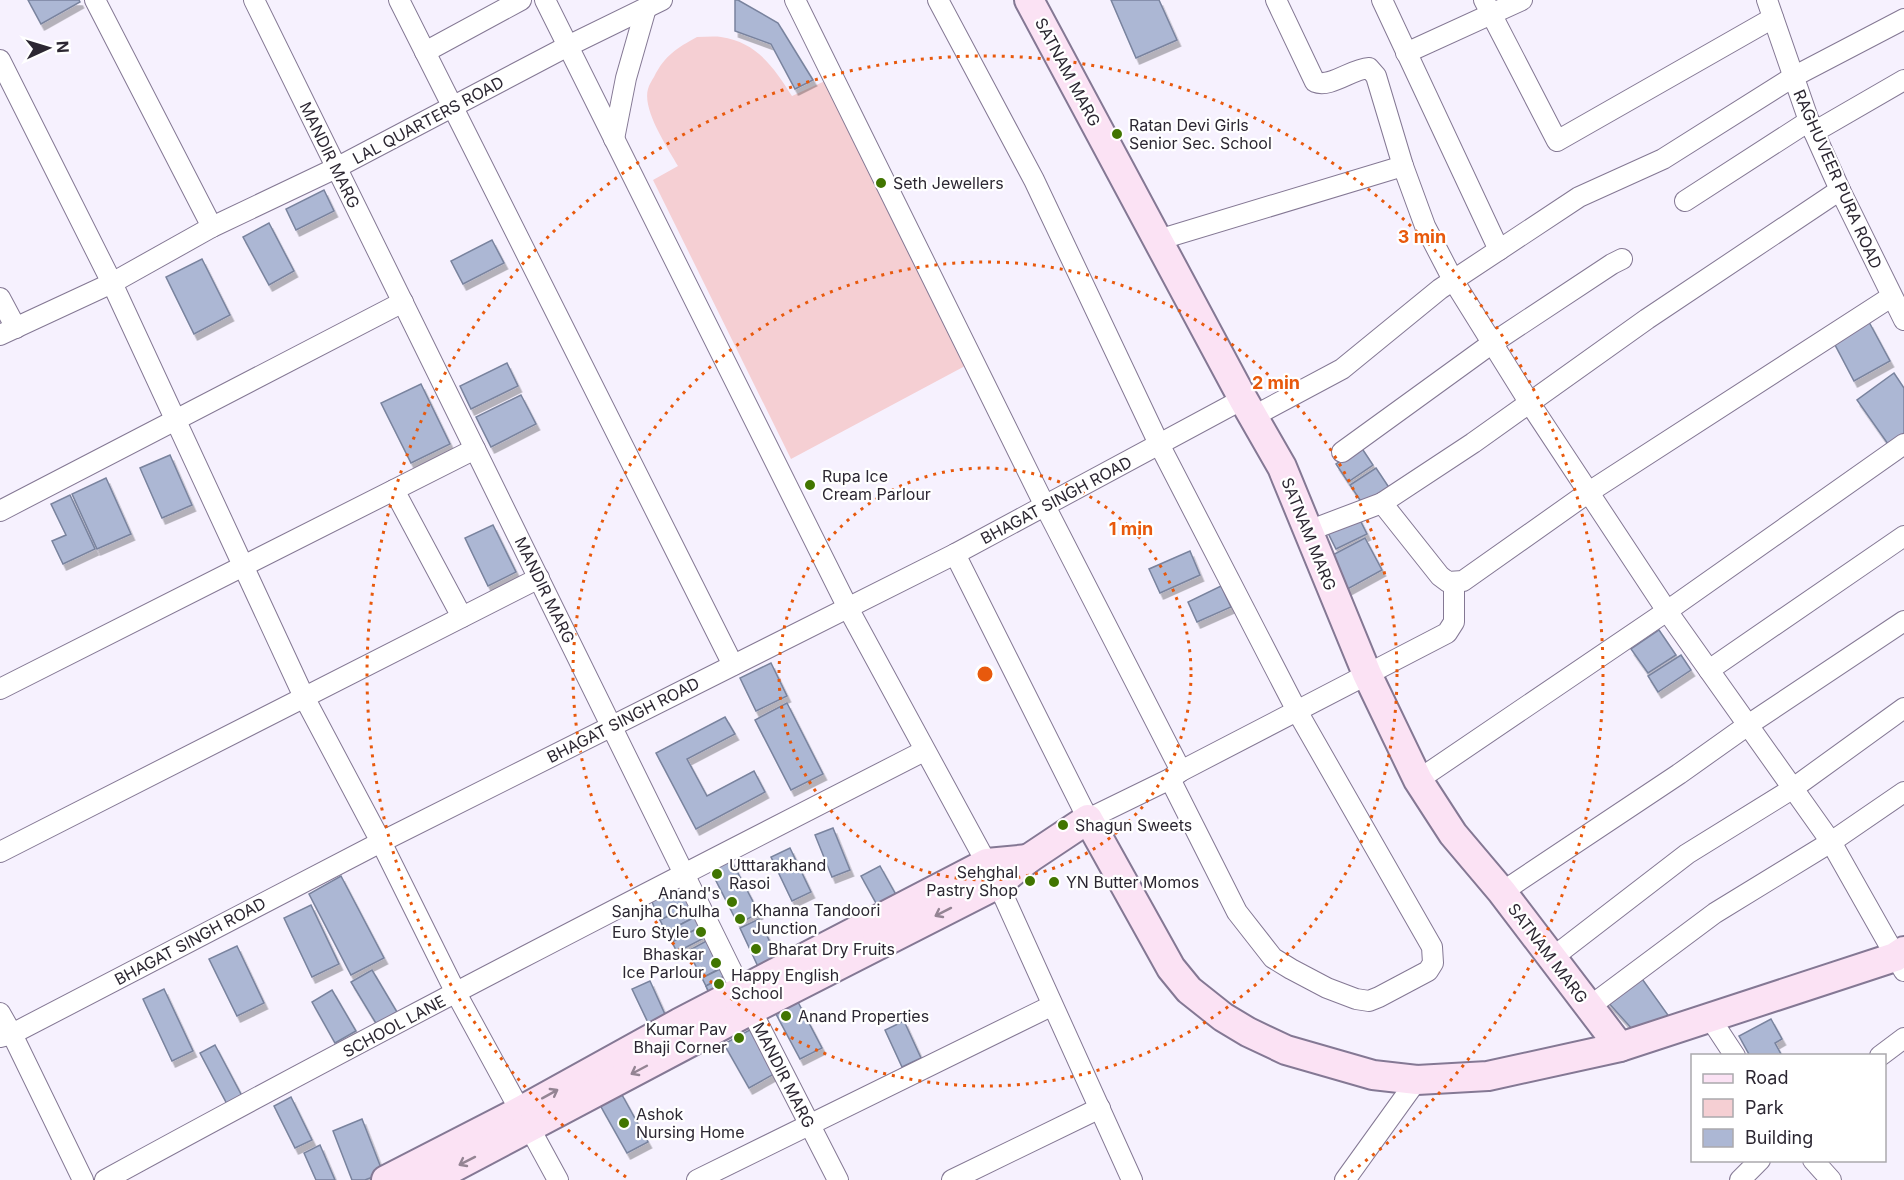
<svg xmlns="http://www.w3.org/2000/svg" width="1904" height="1180" font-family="Inter,sans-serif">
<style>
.green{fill:#f5cfd3}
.building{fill:#acb7d4;stroke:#79839e;stroke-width:1.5;filter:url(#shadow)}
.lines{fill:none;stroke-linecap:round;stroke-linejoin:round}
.street-casing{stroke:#847894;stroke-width:22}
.secondary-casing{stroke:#847894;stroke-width:32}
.street{stroke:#fff;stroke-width:20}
.secondary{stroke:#fbe2f4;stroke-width:28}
.oneway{stroke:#948493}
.ring{fill:none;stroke:#e8590c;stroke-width:3;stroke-dasharray:3 6}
.poi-dot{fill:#417500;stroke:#fff;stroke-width:2}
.labels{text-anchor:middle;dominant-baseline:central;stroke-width:4.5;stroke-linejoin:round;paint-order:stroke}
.street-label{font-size:16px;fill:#2c2732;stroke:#fff}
.poi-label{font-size:16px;fill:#2c2732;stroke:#fff;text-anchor:start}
.centre{fill:#e8590c;stroke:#fff;stroke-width:3}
.ring-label{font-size:18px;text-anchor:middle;font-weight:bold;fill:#e8590c;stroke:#fff;stroke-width:4.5;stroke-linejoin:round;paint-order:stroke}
</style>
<defs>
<filter id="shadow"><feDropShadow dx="3.5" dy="6" stdDeviation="0" flood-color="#0004"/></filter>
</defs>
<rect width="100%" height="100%" fill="#f6f1fe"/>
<!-- green -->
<path class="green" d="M697,37C705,37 714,36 721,37C757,42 774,68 792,96L825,81L965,366L791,459L653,180L678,166C668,148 642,110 648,89C649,85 652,80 654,77C665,55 677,48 697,37Z"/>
<!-- building -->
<g class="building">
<polygon points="28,0 79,0 80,2 41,24"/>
<polygon points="735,0 738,0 778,23 813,80 795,89 771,44 735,31"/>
<polygon points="1111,0 1159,0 1177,40 1136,58"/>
<polygon points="324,190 334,211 296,230 286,209"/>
<polygon points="269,223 294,271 269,285 243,237"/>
<polygon points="492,240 504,263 463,284 451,261"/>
<polygon points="202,259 230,315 194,334 166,277"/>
<polygon points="1869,322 1890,361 1854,381 1833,341"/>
<polygon points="507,363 518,386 471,409 460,386"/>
<polygon points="1894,373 1904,388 1904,433 1888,444 1857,400"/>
<polygon points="421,384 450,444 411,463 381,403"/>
<polygon points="521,395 536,424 491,447 476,417"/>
<polygon points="1361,447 1373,465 1348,482 1336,464"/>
<polygon points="170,455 192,505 162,518 140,468"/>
<polygon points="1376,468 1390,489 1364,506 1350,485"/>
<polygon points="106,478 131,534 97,549 72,494"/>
<polygon points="70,495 95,549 63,564 52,541 66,535 51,504"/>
<polygon points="1358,516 1367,534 1336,549 1327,531"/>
<polygon points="493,525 516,572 488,586 465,538"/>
<polygon points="1365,538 1382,570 1342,592 1325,559"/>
<polygon points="1190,551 1200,575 1160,593 1149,569"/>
<polygon points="1221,586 1231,607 1197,622 1188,602"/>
<polygon points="1659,630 1676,655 1648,673 1631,649"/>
<polygon points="1681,655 1691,670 1658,692 1648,676"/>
<polygon points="771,663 787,696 756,711 740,678"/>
<polygon points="787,703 823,774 791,790 755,720"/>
<polygon points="725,717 735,734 687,759 707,796 754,771 765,792 696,829 656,753"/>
<polygon points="833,828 850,870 832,877 815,835"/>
<polygon points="790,848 811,892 792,901 771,857"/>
<polygon points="730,858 759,913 738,924 710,869"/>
<polygon points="880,866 900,902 881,912 861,876"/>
<polygon points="341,876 384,958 351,975 309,894"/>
<polygon points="680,880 692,905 660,920 649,895"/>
<polygon points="311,905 339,964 312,977 284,918"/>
<polygon points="692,905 697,916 666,932 660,920"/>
<polygon points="697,916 702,926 672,942 666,932"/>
<polygon points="759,919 780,963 761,973 740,928"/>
<polygon points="702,926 708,936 677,952 672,942"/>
<polygon points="710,939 723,967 702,978 688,951"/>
<polygon points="237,946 264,1003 237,1016 209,959"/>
<polygon points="726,966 730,974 706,986 702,978"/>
<polygon points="372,970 397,1012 377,1025 351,982"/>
<polygon points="728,974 732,983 710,995 706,986"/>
<polygon points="728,974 732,983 710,995 706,986"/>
<polygon points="1640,976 1670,1018 1633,1030 1606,1000"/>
<polygon points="650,981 668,1021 651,1029 632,989"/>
<polygon points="164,989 193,1051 172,1061 143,999"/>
<polygon points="332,990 356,1031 335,1043 312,1002"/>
<polygon points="798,1002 822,1048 800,1059 776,1014"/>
<polygon points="1771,1019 1782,1039 1775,1043 1782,1056 1750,1056 1739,1036"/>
<polygon points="904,1021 921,1058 902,1067 885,1030"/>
<polygon points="757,1026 781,1070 749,1088 724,1044"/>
<polygon points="215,1045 242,1096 227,1104 200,1053"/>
<polygon points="621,1093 648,1142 627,1153 600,1105"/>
<polygon points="291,1097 312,1140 295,1148 274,1106"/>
<polygon points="362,1119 383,1173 365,1180 352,1180 333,1131"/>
<polygon points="320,1145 335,1180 316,1180 304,1153"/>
</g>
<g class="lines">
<defs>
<g id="street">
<polyline points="95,0 212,227"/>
<polyline points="254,0 751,1010 838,1180"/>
<polyline points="399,0 733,665"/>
<polyline points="545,0 848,608 998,884 1132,1180"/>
<polyline points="795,0 1045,506 1181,771"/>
<polyline points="938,0 1034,180 1159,444 1297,711 1432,947 1433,963 1428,971 1379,997 1369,1001 1356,999 1327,988 1291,969 1273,958 1237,912 1170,779"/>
<path d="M1276,0L1315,82C1331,88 1351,69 1369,68L1376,76L1403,166L1425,226L1453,280L1529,402L1667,611L1831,842L1904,971"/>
<polyline points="1382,0 1499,250"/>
<polyline points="1484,0 1557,141 1773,18"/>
<polyline points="1767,0 1809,121 1840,190 1904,320"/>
<polyline points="425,52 521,0"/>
<polyline points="1406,53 1522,0"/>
<polyline points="0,60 112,283 304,697 381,842 456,993 558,1180"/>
<polyline points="1814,132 1904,80"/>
<polyline points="614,139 626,78 646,8"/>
<polyline points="1685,201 1809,121"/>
<polyline points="1158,240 1403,166"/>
<polyline points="0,298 16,328"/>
<polyline points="0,335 112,283 212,227 336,168 568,46 662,0"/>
<polyline points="1254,416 1342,369 1440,289 1579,197 1663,159 1793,77 1904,19"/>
<polyline points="1342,452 1491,344 1612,264 1622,259"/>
<polyline points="394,490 462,617"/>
<polyline points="1382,503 1440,576 1448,582 1463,581 1589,492 1891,297"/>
<polyline points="0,511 403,302"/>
<polyline points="1308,531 1382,503 1473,443 1647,319 1840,190"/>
<polyline points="955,554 1088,819 1170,779 1181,771 1447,633 1454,622 1454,583"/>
<polyline points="1709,670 1904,536"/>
<polyline points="0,689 475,449"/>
<polyline points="1418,780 1667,611 1904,444"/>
<polyline points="0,852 539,578"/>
<polyline points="1502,892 1679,774 1748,725 1904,621"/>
<polyline points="1552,958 1687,854 1792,789 1904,708"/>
<polyline points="1589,1007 1715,913 1831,842 1904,792"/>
<polyline points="0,1013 12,1034 83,1180"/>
<polyline points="1710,1018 1735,1056"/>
<polyline points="0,1037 12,1034 381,842 955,554 1243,399"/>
<polyline points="1880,1056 1904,1038"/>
<polyline points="1813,1160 1831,1180"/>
<path d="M105,1180C375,1032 650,891 924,751"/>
<polyline points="697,1180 1051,1006"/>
<polyline points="952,1180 1100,1108"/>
<polyline points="1345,1180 1417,1080"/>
<polyline points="1740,1180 1760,1160"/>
</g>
<g id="secondary">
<polyline points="1029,0 1243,399 1282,467 1367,674 1418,780 1453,834 1502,892 1620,1047"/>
<polyline points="386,1180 520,1111 679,1023 987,863 1028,859"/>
<polyline points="430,1180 751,1010 998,884 1028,859 1088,819 1171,968 1189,990 1223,1017 1248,1032 1286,1050 1373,1075 1417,1080 1488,1076 1620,1047 1895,957 1904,951"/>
</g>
</defs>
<!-- street casing -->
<use href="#street" class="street-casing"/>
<!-- secondary casing -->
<use href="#secondary" class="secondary-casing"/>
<!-- street -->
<use href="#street" class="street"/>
<!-- secondary -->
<use href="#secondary" class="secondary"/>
</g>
<!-- one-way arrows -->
<defs><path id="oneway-shaft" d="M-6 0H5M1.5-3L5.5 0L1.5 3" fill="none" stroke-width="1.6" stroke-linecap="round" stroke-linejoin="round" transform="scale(1.5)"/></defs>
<g class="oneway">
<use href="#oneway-shaft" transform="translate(943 912) rotate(153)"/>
<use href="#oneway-shaft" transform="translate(639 1070) rotate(152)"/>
<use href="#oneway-shaft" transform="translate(550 1094) rotate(-29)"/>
<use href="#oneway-shaft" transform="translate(467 1161) rotate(153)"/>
</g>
<!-- distance rings -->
<g class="ring">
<circle cx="985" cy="674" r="206"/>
<circle cx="985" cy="674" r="412"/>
<path d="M626 1177A618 618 0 1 1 1344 1177"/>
</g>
<!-- markers -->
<g class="poi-dot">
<circle cx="1117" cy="134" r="6"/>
<circle cx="881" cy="183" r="6"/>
<circle cx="810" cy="485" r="6"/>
<circle cx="1063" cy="825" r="6"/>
<circle cx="717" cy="874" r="6"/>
<circle cx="1030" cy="881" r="6"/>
<circle cx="1054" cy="882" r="6"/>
<circle cx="732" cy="902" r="6"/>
<circle cx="740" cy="919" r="6"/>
<circle cx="701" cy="932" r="6"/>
<circle cx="756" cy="949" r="6"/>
<circle cx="716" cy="963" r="6"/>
<circle cx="719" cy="984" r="6"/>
<circle cx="786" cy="1016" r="6"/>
<circle cx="739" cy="1038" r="6"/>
<circle cx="624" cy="1123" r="6"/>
</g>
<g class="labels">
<!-- street labels -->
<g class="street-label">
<text transform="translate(1068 72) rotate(62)">SATNAM MARG</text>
<text transform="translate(428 120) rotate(-28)">LAL QUARTERS ROAD</text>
<text transform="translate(330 155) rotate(64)">MANDIR MARG</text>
<text transform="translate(1838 179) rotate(66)">RAGHUVEER PURA ROAD</text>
<text transform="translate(1056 500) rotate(-28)">BHAGAT SINGH ROAD</text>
<text transform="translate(1309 534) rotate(68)">SATNAM MARG</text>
<text transform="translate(545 590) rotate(64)">MANDIR MARG</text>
<text transform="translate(623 720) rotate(-27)">BHAGAT SINGH ROAD</text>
<text transform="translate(190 941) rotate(-28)">BHAGAT SINGH ROAD</text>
<text transform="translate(1548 953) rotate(53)">SATNAM MARG</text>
<text transform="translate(394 1026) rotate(-28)">SCHOOL LANE</text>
<text transform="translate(784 1075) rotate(63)">MANDIR MARG</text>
</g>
<!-- poi labels -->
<g class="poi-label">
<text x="1129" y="125">Ratan Devi Girls<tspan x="1129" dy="18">Senior Sec. School</tspan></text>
<text x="893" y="183">Seth Jewellers</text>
<text x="822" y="476">Rupa Ice<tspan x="822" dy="18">Cream Parlour</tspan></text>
<text x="1075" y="825">Shagun Sweets</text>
<text x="729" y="865">Utttarakhand<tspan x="729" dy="18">Rasoi</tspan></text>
<text x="1018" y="872" text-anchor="end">Sehghal<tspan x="1018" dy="18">Pastry Shop</tspan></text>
<text x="1066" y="882">YN Butter Momos</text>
<text x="720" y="893" text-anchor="end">Anand's<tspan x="720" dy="18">Sanjha Chulha</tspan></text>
<text x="752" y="910">Khanna Tandoori<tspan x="752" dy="18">Junction</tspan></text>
<text x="689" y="932" text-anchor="end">Euro Style</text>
<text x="768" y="949">Bharat Dry Fruits</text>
<text x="704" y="954" text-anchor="end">Bhaskar<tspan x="704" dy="18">Ice Parlour</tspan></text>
<text x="731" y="975">Happy English<tspan x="731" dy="18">School</tspan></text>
<text x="798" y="1016">Anand Properties</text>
<text x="727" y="1029" text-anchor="end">Kumar Pav<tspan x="727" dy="18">Bhaji Corner</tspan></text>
<text x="636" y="1114">Ashok<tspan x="636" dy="18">Nursing Home</tspan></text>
</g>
</g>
<circle cx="985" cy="674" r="9" class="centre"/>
<g class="ring-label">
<text x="1422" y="243">3 min</text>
<text x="1276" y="389">2 min</text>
<text x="1131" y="535">1 min</text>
</g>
<!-- legend -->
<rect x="1691" y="1054" width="195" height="108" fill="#ffffff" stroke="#aba9ad" stroke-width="1.5"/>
<rect x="1703" y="1074" width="30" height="9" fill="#fbe2f4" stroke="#aba9ad" stroke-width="1.5"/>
<text x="1745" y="1084" font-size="18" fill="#2c2732">Road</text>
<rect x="1703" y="1099" width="30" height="18" fill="#f5cfd3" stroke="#aba9ad" stroke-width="1.5"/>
<text x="1745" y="1114" font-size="18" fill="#2c2732">Park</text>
<rect x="1703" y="1129" width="30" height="18" fill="#acb7d4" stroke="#aba9ad" stroke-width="1.5"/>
<text x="1745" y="1144" font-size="18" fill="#2c2732">Building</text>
<!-- north arrow -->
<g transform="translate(48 48) rotate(86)" stroke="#ffffff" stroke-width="4.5" paint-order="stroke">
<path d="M0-4.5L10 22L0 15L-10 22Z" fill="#2c2732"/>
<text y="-9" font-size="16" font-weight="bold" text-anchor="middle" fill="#2c2732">N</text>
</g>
</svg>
